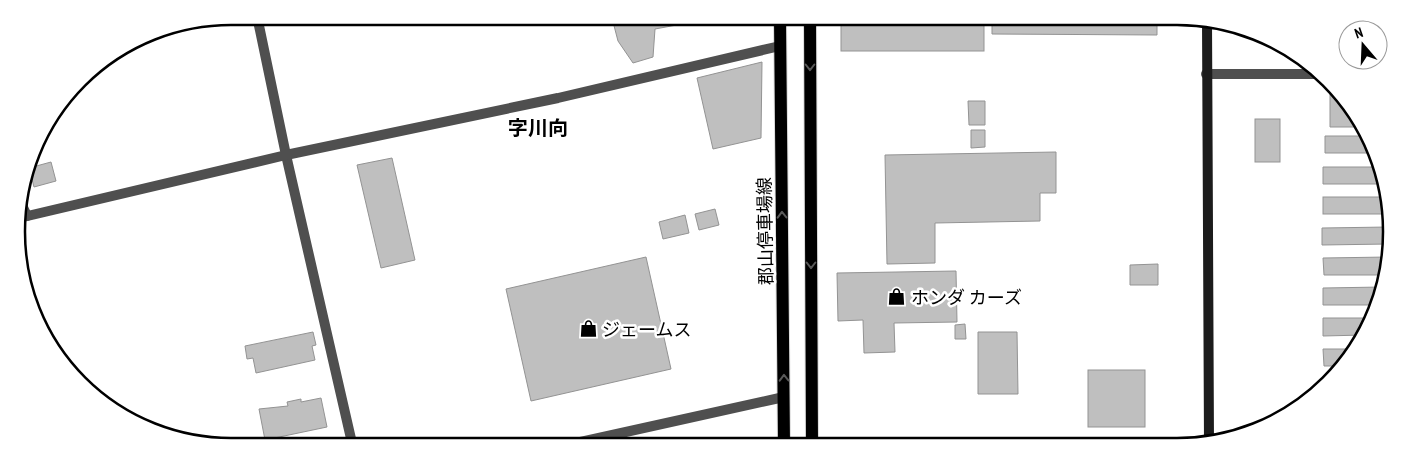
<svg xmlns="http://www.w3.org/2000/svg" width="1408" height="463" font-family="'PT Sans Narrow','Noto Sans JP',sans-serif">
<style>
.building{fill:#bfbfbf;stroke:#939393}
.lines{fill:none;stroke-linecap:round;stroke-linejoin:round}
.primary-casing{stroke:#dbdbdb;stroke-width:14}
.lane{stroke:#4f4f4f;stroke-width:10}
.street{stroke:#4f4f4f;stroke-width:10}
.secondary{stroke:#1c1c1c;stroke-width:10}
.primary{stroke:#000;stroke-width:12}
.oneway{stroke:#595959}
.labels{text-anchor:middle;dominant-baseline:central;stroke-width:5;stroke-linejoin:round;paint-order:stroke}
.street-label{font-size:18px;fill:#000;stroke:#fff}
.poi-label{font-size:18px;fill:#000;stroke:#fff;text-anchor:start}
.quarter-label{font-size:20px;font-weight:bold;fill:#000;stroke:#fff}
.rim{fill:none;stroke:#000;stroke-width:2.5}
</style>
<rect width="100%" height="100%" fill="#fff"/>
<!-- building -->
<g class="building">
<polygon points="612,18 692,18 693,22 655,29 653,57 633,63 618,41"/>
<rect x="841" y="19" width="143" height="32"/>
<polygon points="992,19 1157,20 1157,35 992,34"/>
<polygon points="762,62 761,138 713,149 697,78"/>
<polygon points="1330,87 1356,112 1362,127 1330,127"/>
<polygon points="968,101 985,101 985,125 969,125"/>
<rect x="1255" y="119" width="25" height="43"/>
<polygon points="44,128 47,139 37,142 39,136"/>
<polygon points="971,130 985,130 985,147 971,148"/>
<polygon points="1325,136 1365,136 1372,153 1325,153"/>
<polygon points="1056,152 1056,193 1040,193 1040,221 935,223 935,263 887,264 885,155"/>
<polygon points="392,158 415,260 381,268 357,165"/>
<polygon points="51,162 56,181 34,187 29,168"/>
<polygon points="1323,167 1378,167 1385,184 1323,184"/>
<rect x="1323" y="197" width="65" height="17"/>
<polygon points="715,209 719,225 699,230 695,214"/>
<polygon points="685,215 689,233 663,239 659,222"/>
<polygon points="1388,227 1388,244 1322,245 1322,228"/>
<polygon points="646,257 671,369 531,401 506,289"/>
<polygon points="1388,257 1387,275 1324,275 1323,258"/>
<polygon points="1158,264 1158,285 1130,285 1130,265"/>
<polygon points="956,271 957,322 894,323 895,352 864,353 863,320 838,321 837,273"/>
<polygon points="1382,287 1376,305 1323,305 1323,288"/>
<polygon points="1323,318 1371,318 1364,335 1323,336"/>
<polygon points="965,324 966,339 955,339 955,325"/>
<polygon points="313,332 316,345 312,346 315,360 256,373 253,358 247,359 245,346"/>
<polygon points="978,332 1017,332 1018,394 978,394"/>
<polygon points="1323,349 1355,349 1341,366 1324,366"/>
<rect x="1088" y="370" width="57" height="57"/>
<polygon points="321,398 327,427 265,440 259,409 288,406 287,402 301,399 301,402"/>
</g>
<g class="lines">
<defs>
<g id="primary">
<polyline points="780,19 784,444"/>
<polyline points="810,19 812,444"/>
</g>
</defs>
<!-- primary casing -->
<use href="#primary" class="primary-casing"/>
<!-- lane -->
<polyline class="lane" points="1206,74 1318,74"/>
<!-- street -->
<g class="street">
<polyline points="257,16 286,155 352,443"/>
<polyline points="19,199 27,216"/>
<polyline points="19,218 286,155 558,98 780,46"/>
<polyline points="576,443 784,397"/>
</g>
<!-- secondary -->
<polyline class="secondary" points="1207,20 1209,444"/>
<!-- primary -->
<use href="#primary" class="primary"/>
</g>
<!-- one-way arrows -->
<defs><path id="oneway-chevron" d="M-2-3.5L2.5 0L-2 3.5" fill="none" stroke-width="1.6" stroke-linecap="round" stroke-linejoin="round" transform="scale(1.25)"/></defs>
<g class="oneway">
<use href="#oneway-chevron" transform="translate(810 67) rotate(90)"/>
<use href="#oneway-chevron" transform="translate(782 215) rotate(-91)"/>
<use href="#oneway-chevron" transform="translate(811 265) rotate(90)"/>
<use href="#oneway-chevron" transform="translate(784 378) rotate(-91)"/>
</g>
<!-- icons -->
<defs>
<symbol id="shop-bare" viewBox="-9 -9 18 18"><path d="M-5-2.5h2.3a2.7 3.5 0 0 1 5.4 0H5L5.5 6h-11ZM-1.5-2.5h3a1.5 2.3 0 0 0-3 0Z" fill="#000" stroke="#fff" stroke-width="2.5" paint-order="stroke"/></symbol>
</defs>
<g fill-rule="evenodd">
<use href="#shop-bare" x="884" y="284" width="25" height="25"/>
<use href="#shop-bare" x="576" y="316" width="25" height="25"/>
</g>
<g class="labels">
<!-- street labels -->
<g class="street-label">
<text transform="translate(765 231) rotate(-91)">郡山停車場線</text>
</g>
<!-- poi labels -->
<g class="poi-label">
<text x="911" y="297">ホンダ カーズ</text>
<text x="602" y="329">ジェームス</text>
</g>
<!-- quarter labels -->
<g class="quarter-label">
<text x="538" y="128">字川向</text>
</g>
</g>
<!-- crop -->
<path d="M0 0H1408V463H0ZM231 25H1177A206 206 0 0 1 1383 231V232A206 206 0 0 1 1177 438H231A206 206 0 0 1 25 232V231A206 206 0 0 1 231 25Z" fill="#fff" fill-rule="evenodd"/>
<path class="rim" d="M231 25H1177A206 206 0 0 1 1383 231V232A206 206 0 0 1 1177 438H231A206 206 0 0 1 25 232V231A206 206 0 0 1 231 25Z"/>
<!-- north arrow -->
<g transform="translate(1363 45) rotate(341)"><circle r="24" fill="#ffffff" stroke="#999999"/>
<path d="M0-4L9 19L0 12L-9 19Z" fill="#000000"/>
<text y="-8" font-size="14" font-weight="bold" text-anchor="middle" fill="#000000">N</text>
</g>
</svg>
